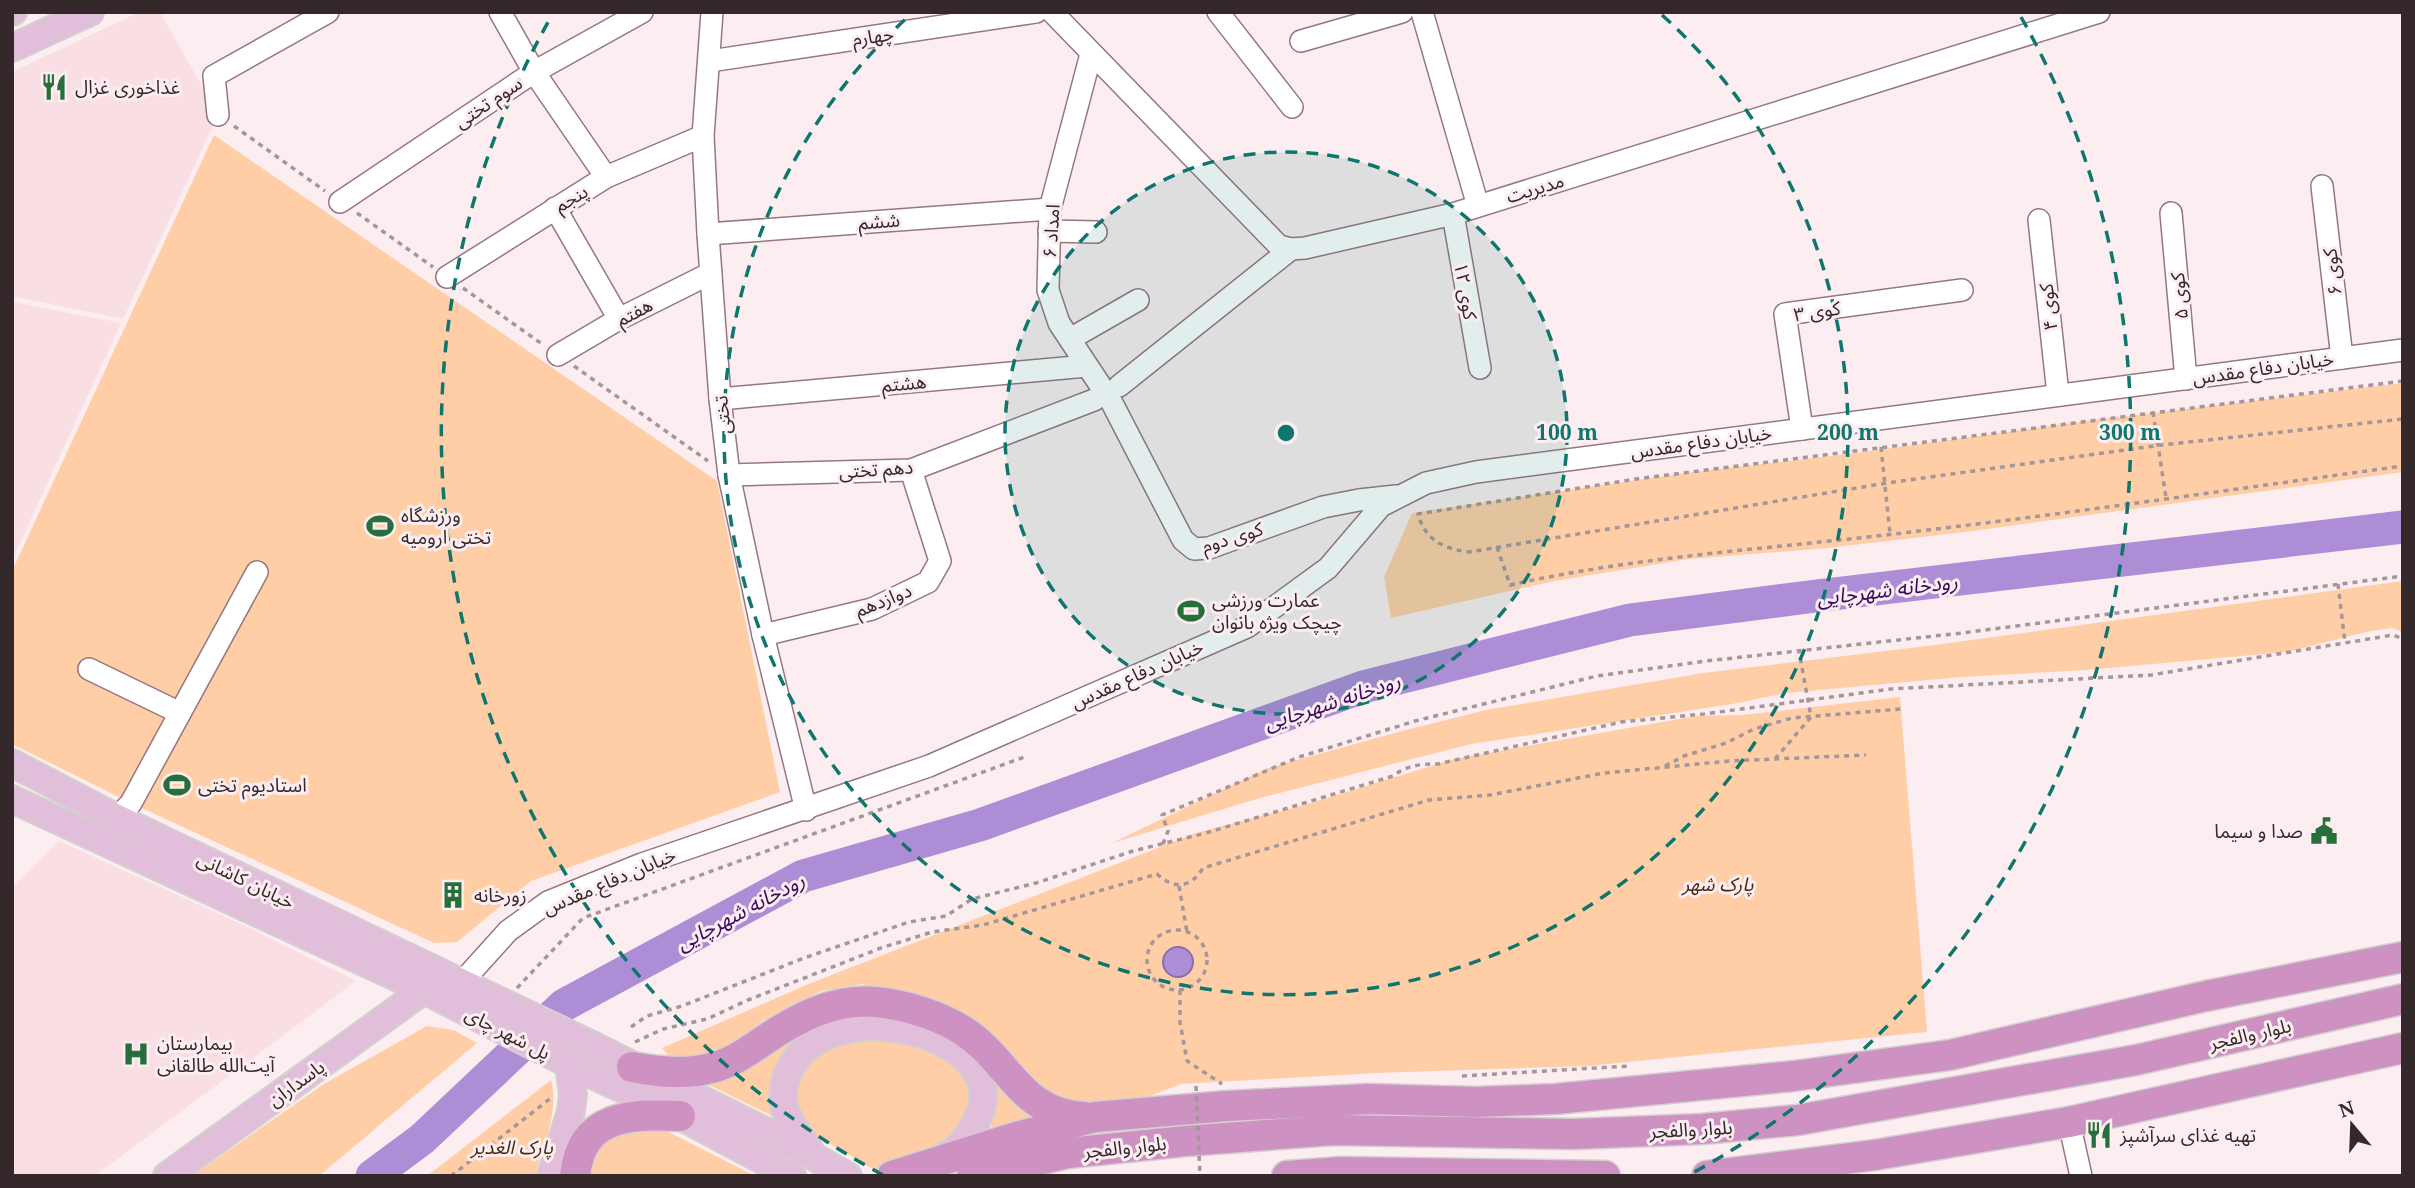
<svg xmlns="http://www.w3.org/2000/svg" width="2415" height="1188" font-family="'Noto Serif','Noto Sans Arabic',serif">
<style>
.built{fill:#f9dee4}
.green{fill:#ffcea6}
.water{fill:#ad8dd6;stroke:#896fa3;stroke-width:2}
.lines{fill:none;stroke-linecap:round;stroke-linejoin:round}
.river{stroke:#ad8dd6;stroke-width:33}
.minor-casing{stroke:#97777f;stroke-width:24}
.major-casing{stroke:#d3d0d0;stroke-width:30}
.highway-casing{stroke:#d3d0d0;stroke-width:33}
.path{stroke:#a59699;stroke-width:3.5;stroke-dasharray:5 5;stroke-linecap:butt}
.minor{stroke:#fff;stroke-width:21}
.major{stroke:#e1beda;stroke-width:26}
.highway{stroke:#cd92c2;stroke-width:30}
.path-bridge{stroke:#a59699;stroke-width:3.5;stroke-dasharray:5 5;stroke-linecap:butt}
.ring{fill:none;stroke:#0f766e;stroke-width:3.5;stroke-dasharray:12 9}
.labels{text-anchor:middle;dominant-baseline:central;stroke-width:6;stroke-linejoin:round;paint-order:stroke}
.street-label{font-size:19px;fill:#35282b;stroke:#fcedf0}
.poi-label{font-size:19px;fill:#35282b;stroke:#fcedf0;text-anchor:start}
.park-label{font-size:19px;font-style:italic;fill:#462a11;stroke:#fcedf0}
.water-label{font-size:21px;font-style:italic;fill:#3c0962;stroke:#fcedf0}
.centre{fill:#0f766e;stroke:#fcedf0;stroke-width:3.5}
.ring-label{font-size:21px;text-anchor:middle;font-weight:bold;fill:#0f766e;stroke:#fcedf0;stroke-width:6;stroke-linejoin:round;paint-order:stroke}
</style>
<rect width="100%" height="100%" fill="#fcedf0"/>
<!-- built -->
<g class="built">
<polygon points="140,12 160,12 218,115 123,319 12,296 12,72"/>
<polygon points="12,302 121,323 12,560"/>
<polygon points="59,841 241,924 356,981 95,1176 12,1176 12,888"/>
</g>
<!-- green -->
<g class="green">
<polygon points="214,135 717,481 780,792 531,881 457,942 434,943 131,803 12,744 12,571"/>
<polygon points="2403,383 2403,472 1965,532 1827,548 1689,559 1554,581 1391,618 1384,577 1412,513 1692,472 1849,454 2093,420"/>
<polygon points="2403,581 2403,632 2392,628 2366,632 2286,652 2087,670 1962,677 1786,693 1732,704 1471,744 1260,798 1112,843 1268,768 1402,731 1486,710 1703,673 1927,646"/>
<polygon points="1900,697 1927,1032 1588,1066 1376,1073 1181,1084 1142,1099 1070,1103 1051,1096 930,999 862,984 822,991 793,1004 761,1022 731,1045 709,1055 683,1058 668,1055 662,1048 806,985 1196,833 1304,805 1454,759 1696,716 1743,715"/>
<polygon points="427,1026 453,1030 477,1043 319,1176 192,1176 324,1084"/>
<polygon points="798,1030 772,1075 769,1090 776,1118 695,1078"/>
<polygon points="885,1033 953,1060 970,1087 971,1105 954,1144 880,1173 808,1131 793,1096 807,1056 821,1046"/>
<polygon points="985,1064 1018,1106 1055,1120 991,1131 993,1109"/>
<path d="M551,1080C559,1112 544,1145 535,1176H427Z"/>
<polygon points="649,1122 755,1176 586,1176 606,1133"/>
</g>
<!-- water -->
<circle class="water" cx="1178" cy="962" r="15"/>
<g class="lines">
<!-- river -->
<polyline class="river" points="372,1176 422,1139 564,1005 803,876 980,825 1363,687 1630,620 1816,596 2403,527"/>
<defs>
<g id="minor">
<polyline points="500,12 534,72 606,177"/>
<polyline points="712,12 703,136 708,234 720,399 729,475 763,635 806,810"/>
<polyline points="1052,12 1279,246 1291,249 1305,248 1453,214 2099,12"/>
<polyline points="1218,12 1292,107"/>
<polyline points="1422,12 1478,206"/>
<polyline points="1301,41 1402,12"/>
<polyline points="1091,54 1050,209 1048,290 1059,323 1112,403 1183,540 1194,549 1209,548 1323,507 1359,500 1396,496"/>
<polyline points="710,61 1036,12"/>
<polyline points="218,115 214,76 328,12"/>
<polyline points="2322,186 2342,358"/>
<polyline points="340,202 534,72 642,12"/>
<polyline points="555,208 619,319"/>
<polyline points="2171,213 2186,379"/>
<polyline points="1453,214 1480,368"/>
<polyline points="2039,220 2058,394"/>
<polyline points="1049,231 1096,232"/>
<polyline points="708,234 1050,209"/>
<polyline points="447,277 606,177 703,136"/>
<polyline points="1070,339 1138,300"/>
<polyline points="558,355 619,319 711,273"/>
<polyline points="1119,386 1291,249"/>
<polyline points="720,399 1087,366"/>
<polyline points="1802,429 1785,314 1962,290"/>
<polyline points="729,475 911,470 1094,400"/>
<polyline points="763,635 872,609 928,582 940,561 911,470"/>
<polyline points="89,669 180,713"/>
<polyline points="117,818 131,803 257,572"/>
<polyline points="462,982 508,931 548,902 642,864 929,766 1247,627 1328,568 1381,506 1426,483 1476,472 2403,350"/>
<polyline points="2069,1122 2081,1176"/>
</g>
<g id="major">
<polyline points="12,12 13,12"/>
<polyline points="12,48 90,12"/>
<polyline points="12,763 117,818 590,1044 791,1144 848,1176"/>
<polyline points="12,799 424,990 569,1064 680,1116 792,1176"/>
<path d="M812,1154C804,1141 792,1127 786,1113C781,1100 783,1084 789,1071C827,989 1006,1033 981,1110C973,1132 963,1146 942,1158"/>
<polyline points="167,1176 424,990"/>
<polyline points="551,1176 571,1111 573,1095 569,1064"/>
</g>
<g id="highway">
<path d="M632,1067C658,1072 685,1075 711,1068C730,1064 747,1052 763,1041C797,1018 834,998 876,1002C905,1005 938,1015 962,1030C1010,1060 1018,1113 1084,1117"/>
<path d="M575,1176C581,1114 631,1114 680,1116"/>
<polyline points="892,1176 1016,1137 1095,1117 1227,1106 1369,1099 1476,1102 1555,1099 1794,1076 1950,1055 2206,996 2403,957"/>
<polyline points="972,1176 1068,1153 1186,1141 1334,1130 1574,1134 1702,1129 1798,1120 2136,1060 2403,999"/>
<polyline points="1287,1176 1341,1172 1605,1176"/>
<polyline points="1707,1176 1875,1155 2069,1122 2403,1048"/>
</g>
</defs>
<!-- minor casing -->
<use href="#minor" class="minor-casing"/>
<!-- major casing -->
<use href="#major" class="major-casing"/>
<!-- highway casing -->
<use href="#highway" class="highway-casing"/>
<!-- path -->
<g class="path">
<polyline points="234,126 325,191"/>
<polyline points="357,213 433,267"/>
<polyline points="463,288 542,344"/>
<polyline points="574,366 708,461"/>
<path d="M2403,381L1636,479L1418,514C1425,540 1444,549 1469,552L1887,483L2161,445L2403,419"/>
<polyline points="2153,412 2166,498"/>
<polyline points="1881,447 1890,534"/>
<path d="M1497,547L1510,585C1644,555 1783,548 1919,531C2081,512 2242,488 2403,466"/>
<polyline points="2338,584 2345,643"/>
<polyline points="1775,759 1811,717 1799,651"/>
<polyline points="1665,766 1684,756 1726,743 1754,729 1792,718 1901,709"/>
<polyline points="1163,844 1168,831 1162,815 1299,757 1415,721 1597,676 1706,661 1962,633 2403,576"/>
<polyline points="1179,886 1187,932"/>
<circle cx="1177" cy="960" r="30"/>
<polyline points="517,988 583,918 1027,756"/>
<polyline points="1180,990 1180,1022 1187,1061 1222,1084"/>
<path d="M631,1027L647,1016L682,1006L804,958L909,922L946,916L972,899L1036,883L1133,851L1206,833L1393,776C1407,765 1421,764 1438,764L1621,722L1704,714L1891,689L2151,675L2393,635L2403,639"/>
<path d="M635,1042L663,1029L707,1019L748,1000L881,948L932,932L983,925L1157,874C1174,890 1191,888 1203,868L1429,800L1490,795L1604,773L1729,761L1866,755"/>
<polyline points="1462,1076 1629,1066"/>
<polyline points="451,1176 551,1098"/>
</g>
<!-- minor -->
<use href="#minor" class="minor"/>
<!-- major -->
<use href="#major" class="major"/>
<!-- highway -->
<use href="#highway" class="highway"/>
<!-- path-bridge -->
<polyline class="path-bridge" points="1196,1086 1200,1176"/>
</g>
<!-- distance rings -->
<circle cx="1286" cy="433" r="281" fill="#0f766e" fill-opacity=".12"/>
<g class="ring">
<circle cx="1286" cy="433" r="281"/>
<path d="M1662 15A562 562 0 1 1 910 15"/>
<path d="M883 1175A844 844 0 0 1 551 17M2021 17A844 844 0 0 1 1689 1175"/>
</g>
<!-- icons -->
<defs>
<symbol id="restaurant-bare" viewBox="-9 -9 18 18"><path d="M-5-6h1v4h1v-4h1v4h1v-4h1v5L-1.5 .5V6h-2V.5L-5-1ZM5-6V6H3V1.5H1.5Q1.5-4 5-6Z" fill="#266e3a" stroke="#fcedf0" stroke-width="2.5" paint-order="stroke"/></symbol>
<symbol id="stadium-bare" viewBox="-9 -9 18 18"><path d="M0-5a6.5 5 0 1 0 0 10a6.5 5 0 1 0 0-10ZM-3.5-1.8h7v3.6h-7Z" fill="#266e3a" stroke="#fcedf0" stroke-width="2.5" paint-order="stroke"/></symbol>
<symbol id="civic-bare" viewBox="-9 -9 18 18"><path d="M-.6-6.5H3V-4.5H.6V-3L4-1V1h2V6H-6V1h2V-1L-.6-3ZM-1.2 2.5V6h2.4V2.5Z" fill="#266e3a" stroke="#fcedf0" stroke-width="2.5" paint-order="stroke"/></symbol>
<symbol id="building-bare" viewBox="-9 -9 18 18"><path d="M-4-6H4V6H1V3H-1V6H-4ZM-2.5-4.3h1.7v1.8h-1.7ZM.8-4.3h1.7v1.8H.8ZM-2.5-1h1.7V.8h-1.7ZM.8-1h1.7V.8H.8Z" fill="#266e3a" stroke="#fcedf0" stroke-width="2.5" paint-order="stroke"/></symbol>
<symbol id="hospital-bare" viewBox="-9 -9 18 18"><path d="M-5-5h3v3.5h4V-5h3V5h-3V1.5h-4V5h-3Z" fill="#266e3a" stroke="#fcedf0" stroke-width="2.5" paint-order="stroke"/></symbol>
</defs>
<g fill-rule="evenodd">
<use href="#restaurant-bare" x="35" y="68" width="38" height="38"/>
<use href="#stadium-bare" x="361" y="507" width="38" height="38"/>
<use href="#stadium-bare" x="1172" y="592" width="38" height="38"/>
<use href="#stadium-bare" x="158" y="766" width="38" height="38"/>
<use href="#civic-bare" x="2305" y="812" width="38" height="38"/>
<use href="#building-bare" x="434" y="876" width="38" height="38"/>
<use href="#hospital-bare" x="117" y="1035" width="38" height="38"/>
<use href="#restaurant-bare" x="2080" y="1116" width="38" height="38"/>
</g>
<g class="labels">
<!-- street labels -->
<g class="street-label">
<text transform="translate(873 36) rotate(-8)">چهارم</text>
<text transform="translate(488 102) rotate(-34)">سوم تختی</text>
<text transform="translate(1535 188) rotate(-17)">مدیریت</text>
<text transform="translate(571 198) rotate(-31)">پنجم</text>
<text transform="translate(879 221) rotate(-4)">ششم</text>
<text transform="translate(1051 231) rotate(-86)">امداد ۶</text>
<text transform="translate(2332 272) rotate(-97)">کوی ۶</text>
<text transform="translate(1466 291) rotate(80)">کوی ۱۲</text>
<text transform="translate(2179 296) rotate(-95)">کوی ۵</text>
<text transform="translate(2048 307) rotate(-96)">کوی ۴</text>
<text transform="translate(1817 311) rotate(-9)">کوی ۳</text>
<text transform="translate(634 312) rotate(-28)">هفتم</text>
<text transform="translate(2263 368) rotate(-8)">خیابان دفاع مقدس</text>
<text transform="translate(904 383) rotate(-5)">هشتم</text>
<text transform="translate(722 415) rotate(-96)">تختی</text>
<text transform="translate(1701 442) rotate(-8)">خیابان دفاع مقدس</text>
<text transform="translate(876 469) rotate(-4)">دهم تختی</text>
<text transform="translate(1232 537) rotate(-17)">کوی دوم</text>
<text transform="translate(883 600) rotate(-22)">دوازدهم</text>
<text transform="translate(1137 674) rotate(-24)">خیابان دفاع مقدس</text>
<text transform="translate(246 880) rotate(26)">خیابان کاشانی</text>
<text transform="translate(609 881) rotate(-23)">خیابان دفاع مقدس</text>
<text transform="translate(508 1033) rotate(27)">پل شهر چای</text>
<text transform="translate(2250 1034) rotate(-13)">بلوار والفجر</text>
<text transform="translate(296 1083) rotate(-36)">پاسداران</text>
<text transform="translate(1691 1129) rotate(-3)">بلوار والفجر</text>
<text transform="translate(1125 1147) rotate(-6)">بلوار والفجر</text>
</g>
<!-- poi labels -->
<g class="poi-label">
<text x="75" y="87">غذاخوری غزال</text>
<text x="401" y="515">ورزشگاه<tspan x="401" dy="22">تختی ارومیه</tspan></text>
<text x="1212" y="600">عمارت ورزشی<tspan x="1212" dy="22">چیچک ویژه بانوان</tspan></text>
<text x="198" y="785">استادیوم تختی</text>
<text x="2303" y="831" text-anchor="end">صدا و سیما</text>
<text x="474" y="895">زورخانه</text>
<text x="157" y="1043">بیمارستان<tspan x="157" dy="22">آیت‌الله طالقانی</tspan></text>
<text x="2120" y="1135">تهیه غذای سرآشپز</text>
</g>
<!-- park labels -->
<g class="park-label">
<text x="1718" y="884">پارک شهر</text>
<text x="512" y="1147">پارک الغدیر</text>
</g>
<!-- water labels -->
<g class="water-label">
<text transform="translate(1887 589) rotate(-7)">رودخانه شهرچایی</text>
<text transform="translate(1332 701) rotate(-18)">رودخانه شهرچایی</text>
<text transform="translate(740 911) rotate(-28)">رودخانه شهرچایی</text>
</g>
</g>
<circle cx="1286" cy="433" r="10" class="centre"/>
<g class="ring-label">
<text x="1567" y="440">100 m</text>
<text x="1848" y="440">200 m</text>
<text x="2130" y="440">300 m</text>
</g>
<!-- border -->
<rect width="2415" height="1188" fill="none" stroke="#35282b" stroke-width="28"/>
<!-- north arrow -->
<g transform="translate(2352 1125) rotate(341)" stroke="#fcedf0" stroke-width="5" paint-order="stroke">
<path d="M0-5L12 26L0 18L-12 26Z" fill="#35282b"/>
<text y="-10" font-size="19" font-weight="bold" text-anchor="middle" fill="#35282b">N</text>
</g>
</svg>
